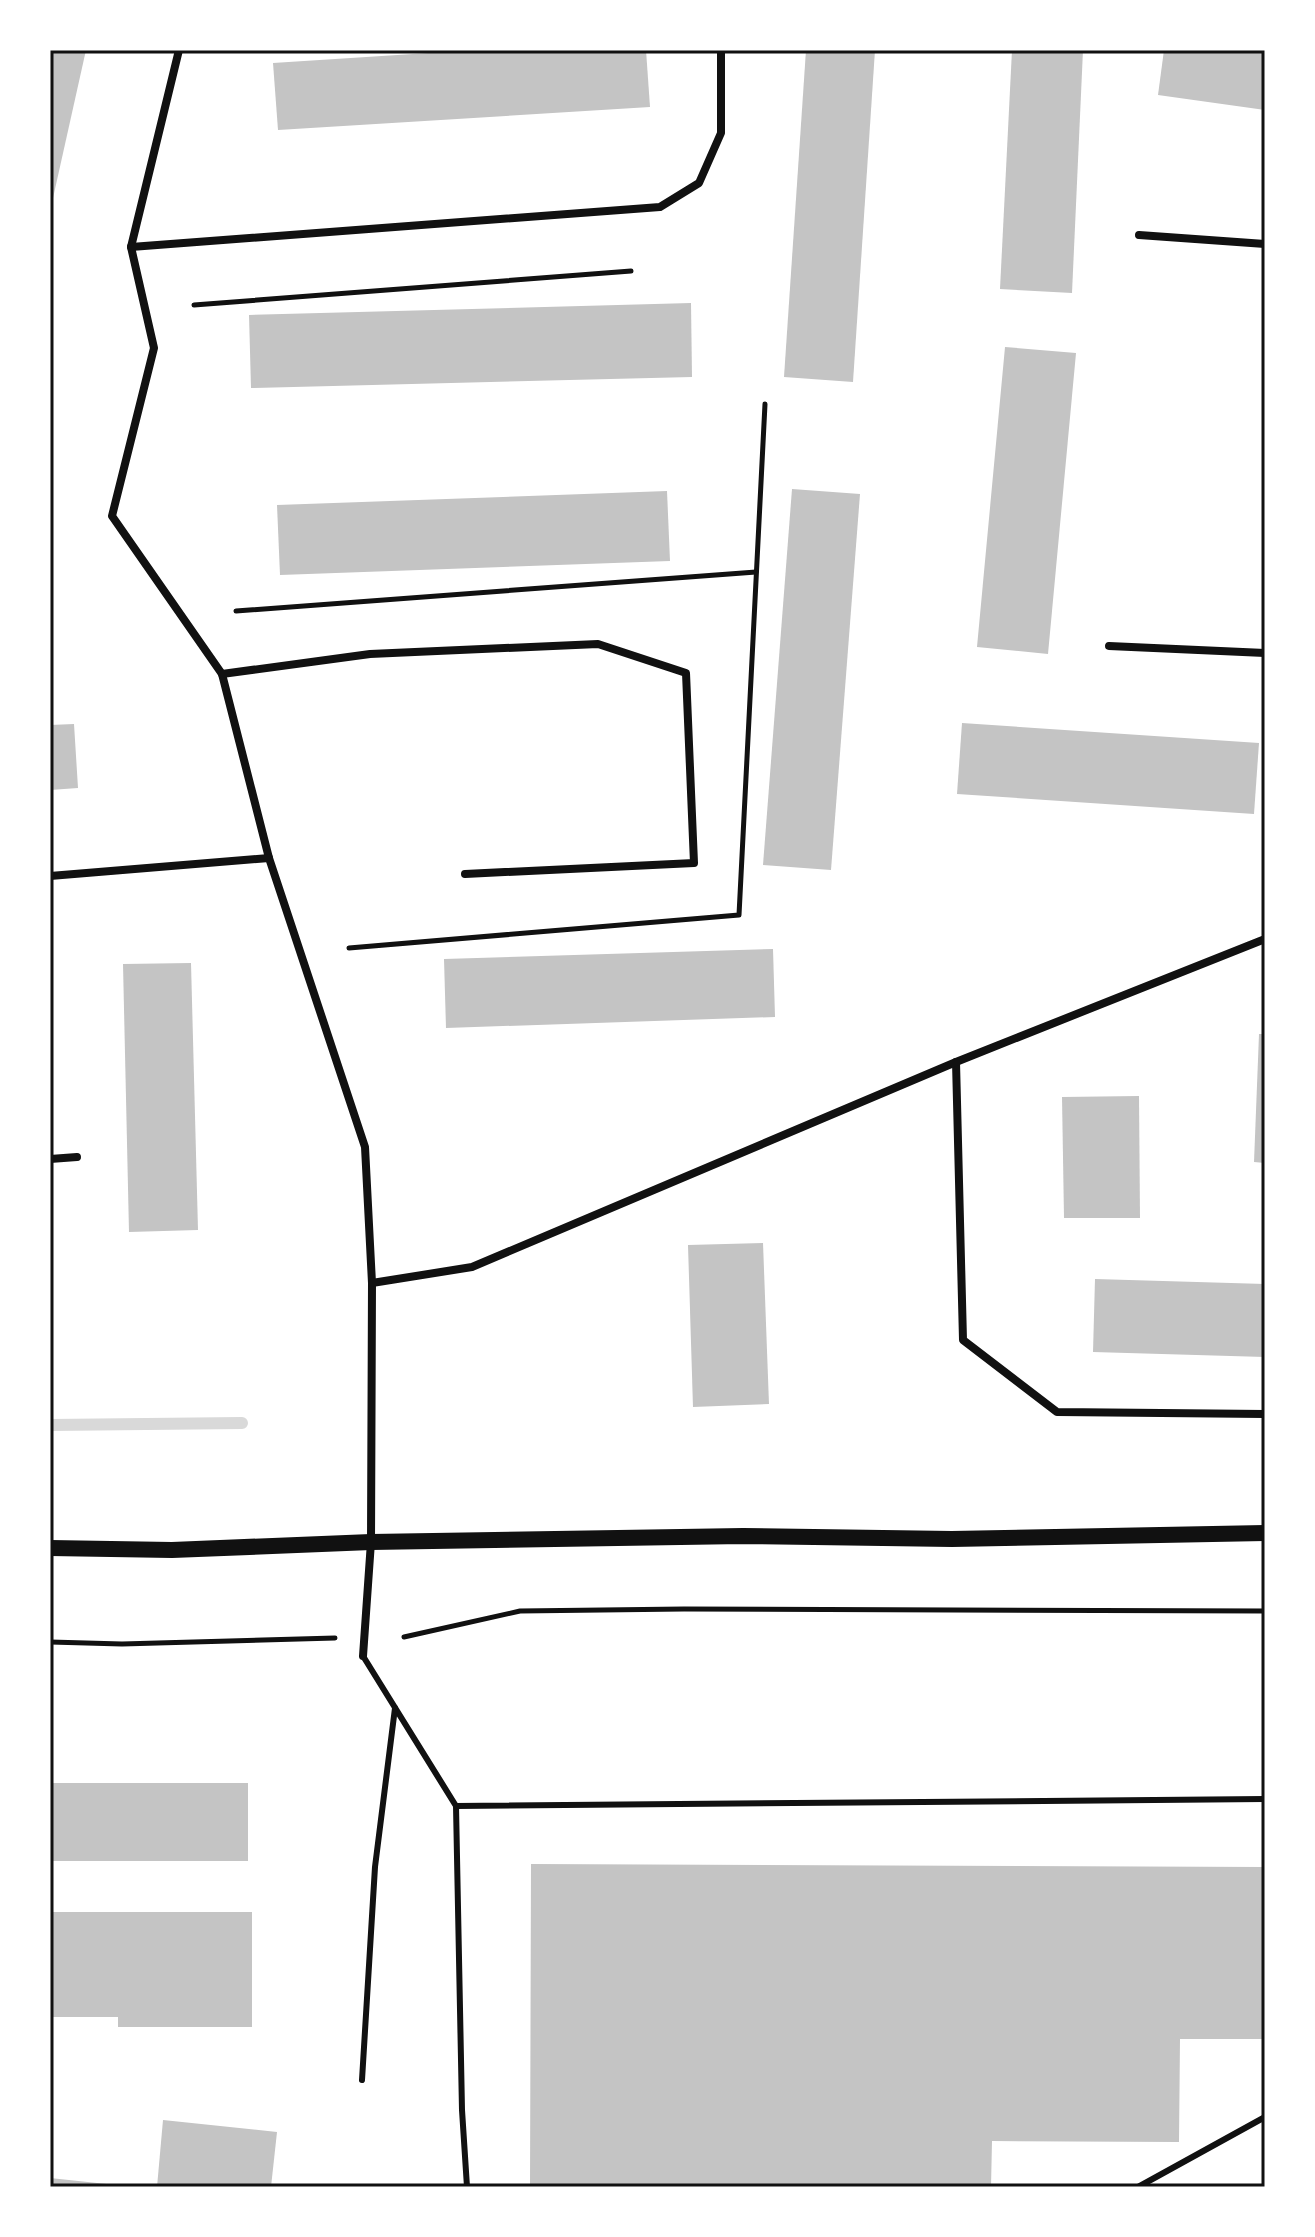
<svg xmlns="http://www.w3.org/2000/svg" width="1315" height="2237" font-family="Jost,sans-serif">
<style>
.lines{fill:none;stroke-linecap:round;stroke-linejoin:round}
.stream{stroke:#d9d9d9;stroke-width:12}
.building{fill:#c4c4c4}
.path{stroke:#111;stroke-width:5}
.service{stroke:#111;stroke-width:6}
.minor{stroke:#111;stroke-width:8}
.secondary{stroke:#111;stroke-width:16}
.neatline{fill:none;stroke:#111;stroke-width:3}
</style>
<rect width="100%" height="100%" fill="#fff"/>
<g class="lines">
<!-- stream -->
<polyline class="stream" points="50,1425 242,1423"/>
</g>
<!-- building -->
<g class="building">
<polygon points="50,50 86,50 51,207 50,207"/>
<polygon points="475,50 646,50 650,107 278,130 273,63"/>
<polygon points="806,50 875,50 853,382 784,377"/>
<polygon points="1012,50 1083,50 1072,293 1000,289"/>
<polygon points="1164,50 1265,50 1265,110 1158,95"/>
<polygon points="691,303 692,377 251,388 249,315"/>
<polygon points="1005,347 1076,353 1048,654 977,647"/>
<polygon points="792,489 860,494 831,870 763,865"/>
<polygon points="667,491 670,561 280,575 277,505"/>
<polygon points="962,723 1259,743 1254,814 957,794"/>
<polygon points="74,724 78,788 50,790 50,725"/>
<polygon points="773,949 775,1017 446,1028 444,959"/>
<polygon points="191,963 198,1230 129,1232 123,964"/>
<polygon points="1259,1034 1265,1034 1265,1163 1254,1162"/>
<polygon points="1139,1096 1140,1218 1064,1218 1062,1097"/>
<polygon points="763,1243 769,1404 693,1407 688,1245"/>
<polygon points="1095,1279 1265,1284 1265,1357 1093,1352"/>
<rect x="50" y="1783" width="198" height="78"/>
<polygon points="531,1864 1265,1867 1265,2039 1180,2039 1179,2142 992,2141 991,2187 530,2187"/>
<polygon points="50,1912 252,1912 252,2027 118,2027 118,2017 50,2017"/>
<polygon points="163,2120 277,2132 271,2187 157,2187"/>
<polygon points="50,2178 116,2185 115,2187 50,2187"/>
</g>
<g class="lines">
<!-- path -->
<g class="path">
<polyline points="194,305 631,271"/>
<polyline points="236,611 756,572"/>
<polyline points="349,948 739,915 765,404"/>
<polyline points="404,1637 520,1611 684,1609 1265,1611"/>
<polyline points="50,1642 122,1644 335,1638"/>
</g>
<!-- service -->
<g class="service">
<polyline points="363,1656 456,1806 1265,1799"/>
<polyline points="456,1806 462,2110 467,2187"/>
<polyline points="362,2080 375,1867 395,1708"/>
<polyline points="1138,2187 1265,2117"/>
</g>
<!-- minor -->
<g class="minor">
<polyline points="179,50 131,247 154,348 112,516 222,674 269,858 365,1147 372,1283 371,1542 363,1656"/>
<polyline points="1139,235 1265,244"/>
<polyline points="131,247 660,207 699,183 721,133 721,50"/>
<polyline points="1109,646 1265,653"/>
<polyline points="222,674 370,654 598,644 686,673 694,863 465,874"/>
<polyline points="50,876 269,858"/>
<polyline points="956,1062 963,1340 1057,1412 1265,1414"/>
<polyline points="50,1159 77,1157"/>
<polyline points="372,1283 472,1267 956,1062 1265,939"/>
</g>
<!-- secondary -->
<polyline class="secondary" points="50,1548 172,1550 371,1542 743,1536 952,1539 1265,1533"/>
</g>
<!-- border -->
<rect width="1315" height="2237" fill="none" stroke="#ffffff" stroke-width="104"/>
<rect x="52" y="52" width="1211" height="2133" class="neatline"/>
</svg>
